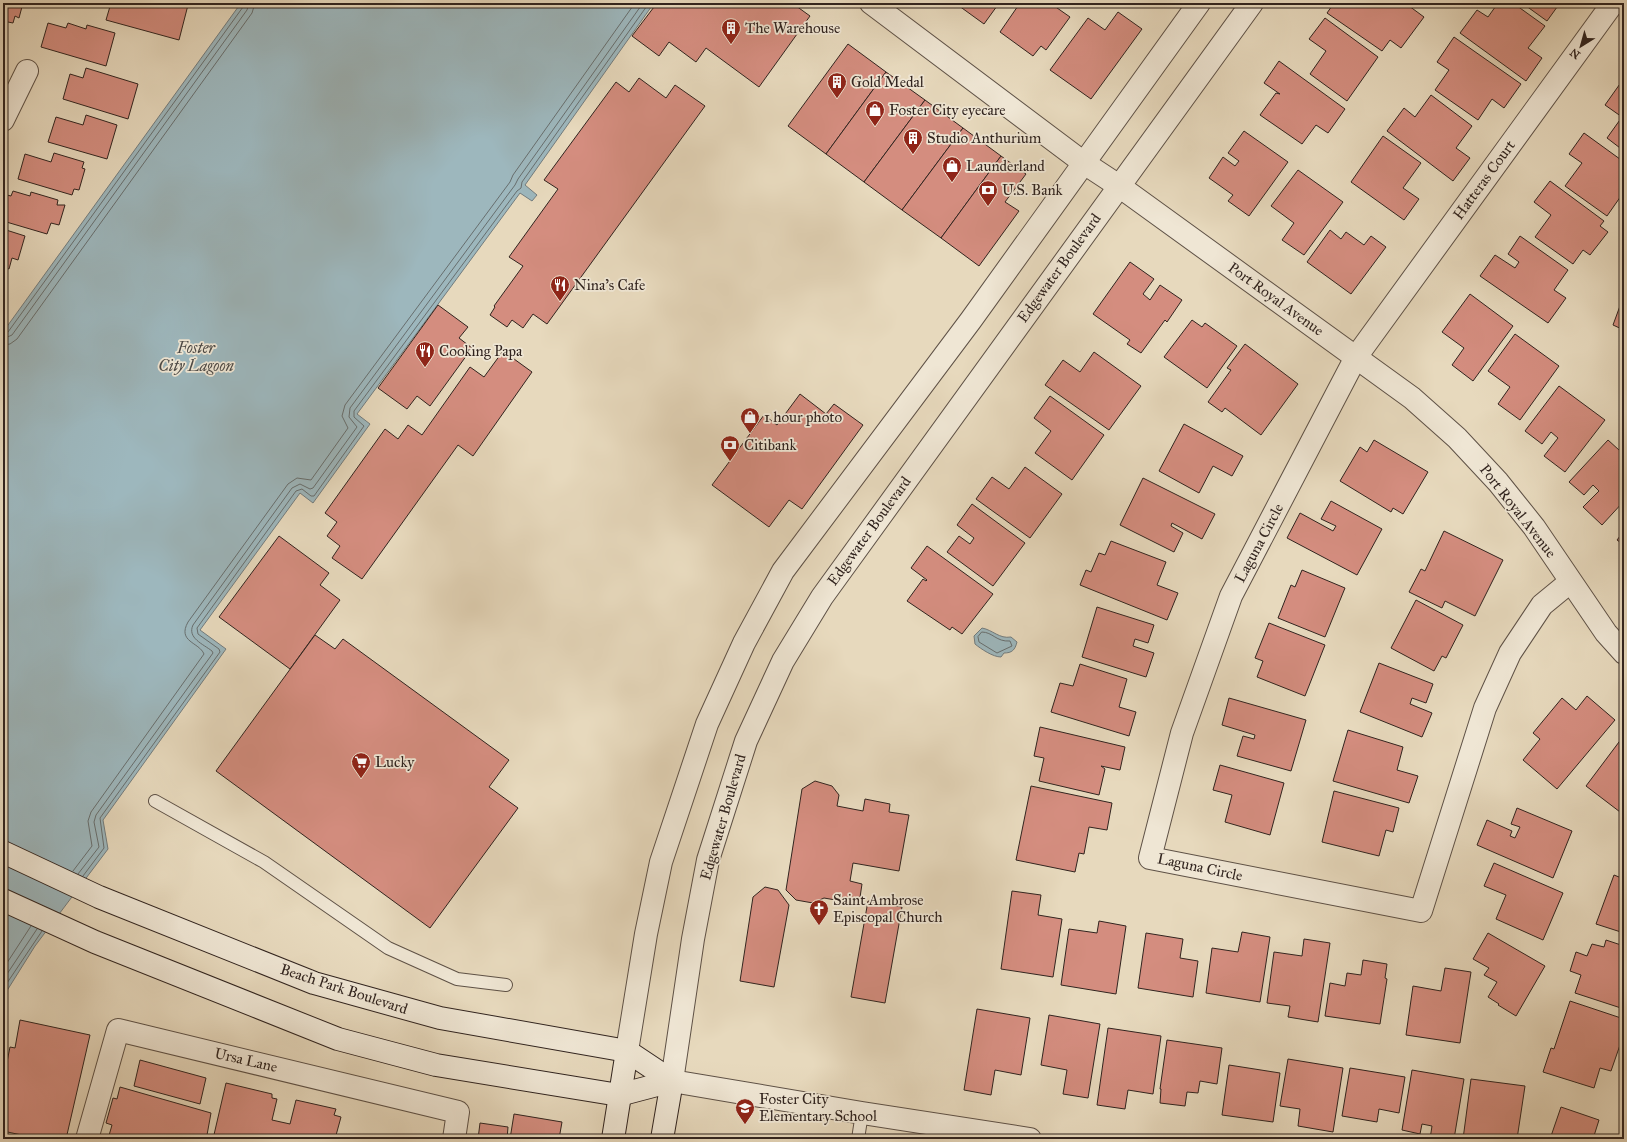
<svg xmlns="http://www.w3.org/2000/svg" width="1627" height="1142" font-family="'IM FELL Great Primer',serif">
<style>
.water{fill:#9db7bd;stroke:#727c7e}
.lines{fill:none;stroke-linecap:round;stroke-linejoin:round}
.shore{stroke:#676e6e;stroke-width:1}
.building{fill:#d48d7f;stroke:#31241f}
.service-casing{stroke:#5e5146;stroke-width:14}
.minor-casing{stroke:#5e5146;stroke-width:24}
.tertiary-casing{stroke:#5e5146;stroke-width:24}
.secondary-casing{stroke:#31241f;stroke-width:24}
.service{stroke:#efe6d4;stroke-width:12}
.minor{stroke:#efe6d4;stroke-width:22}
.tertiary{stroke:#efe6d4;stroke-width:22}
.secondary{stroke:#efe6d4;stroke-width:22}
.labels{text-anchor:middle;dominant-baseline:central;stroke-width:3.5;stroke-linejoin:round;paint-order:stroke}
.poi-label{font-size:15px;fill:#31241f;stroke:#efe6d4;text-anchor:start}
.street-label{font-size:15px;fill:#31241f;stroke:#efe6d4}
.water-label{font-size:16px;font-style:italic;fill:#4c4946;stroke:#efe6d4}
</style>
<rect width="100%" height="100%" fill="#e7d9bd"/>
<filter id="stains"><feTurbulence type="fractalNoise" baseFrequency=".005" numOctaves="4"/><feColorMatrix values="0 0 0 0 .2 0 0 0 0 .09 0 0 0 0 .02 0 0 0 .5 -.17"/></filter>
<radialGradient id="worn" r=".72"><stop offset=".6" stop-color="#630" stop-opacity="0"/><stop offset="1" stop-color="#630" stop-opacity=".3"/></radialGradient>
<!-- water -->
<g class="water">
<polygon points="241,3 654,3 525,185 537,195 532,201 520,193 357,414 370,424 313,503 300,493 200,630 226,649 103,820 108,849 35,946 3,997 3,332"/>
<path d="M982,628C993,630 999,639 1011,637L1017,642C1015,650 1012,653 1004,653L1001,657C993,657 981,649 975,644L974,636Z"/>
</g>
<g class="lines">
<!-- shore -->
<g class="shore">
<polyline points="3,334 8,332 243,7 244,3"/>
<polyline points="3,339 12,335 247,10 249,3"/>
<polyline points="3,345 10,344 17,339 252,13 255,3"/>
<path d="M982,632C993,632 996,642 1010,641L1012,646L997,653L979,642L978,637Z"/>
<path d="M73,871L92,846L88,821L91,812L204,654C199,642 177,642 188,622L288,484L297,478L311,480L348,428L342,416L345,405L510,182L513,175L635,3"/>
<path d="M78,874L99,847L94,822L96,815L213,653L212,651C203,644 187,638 193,625L292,488L300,484L310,489L313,488L357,427L349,417L350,408L515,185L518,179L643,3"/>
<polyline points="83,876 104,848 100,818 220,652 219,649 198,634 197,628 296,491 302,489 311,496 314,496 364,426 354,417 354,411 517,191 521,188 522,182 649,3"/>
<polyline points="3,969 31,926"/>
<polyline points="3,980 37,929"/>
<polyline points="3,989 42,931"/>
</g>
</g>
<!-- building -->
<g class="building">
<polygon points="3,3 23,3 19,18 15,16 13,23 3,21"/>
<polygon points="111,3 180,3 188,5 179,40 106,20"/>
<polygon points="657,3 792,3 810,16 759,87 706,48 696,62 669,42 659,56 632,36"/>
<polygon points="955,3 997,3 995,5 997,6 984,24"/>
<polygon points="1020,3 1050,3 1070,17 1046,50 1041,46 1033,56 1000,32"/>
<polygon points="1334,3 1405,3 1424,17 1401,48 1390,40 1382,51 1327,13"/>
<polygon points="1498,3 1513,3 1545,26 1528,48 1542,58 1526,81 1460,33 1477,10 1488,17"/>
<polygon points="1522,3 1560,3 1547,21"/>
<polygon points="1118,12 1142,29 1091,99 1050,70 1088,18 1105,30"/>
<polygon points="1325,18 1378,57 1347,101 1310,74 1326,51 1309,39"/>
<polygon points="48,23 66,28 68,23 86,29 87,25 115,33 106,66 41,47"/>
<polygon points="1454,37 1521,84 1504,108 1492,99 1478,120 1435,90 1449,70 1437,62"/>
<polygon points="848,44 886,72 826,154 788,126"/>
<polygon points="1279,61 1345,109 1328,133 1316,125 1302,144 1260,115 1276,93 1280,94 1264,83"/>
<polygon points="86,68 138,84 128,119 63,99 70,74 83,78"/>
<polygon points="886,72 925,100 864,182 826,154"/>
<polygon points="639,78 666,98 675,85 705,106 547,324 533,314 523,328 512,320 507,327 490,315 495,307 494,306 523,266 509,257 558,189 544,180 616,82 629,92"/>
<polygon points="1622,81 1624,83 1624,151 1607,138 1622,117 1605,105"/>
<polygon points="1431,95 1472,126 1456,148 1470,158 1453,181 1387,131 1404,108 1415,117"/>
<polygon points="925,100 963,128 902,210 864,182"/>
<polygon points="86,115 117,125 107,159 48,142 56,117 83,125"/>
<polygon points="963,128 1001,156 941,238 902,210"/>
<polygon points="1244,131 1288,162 1249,216 1228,201 1233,195 1209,178 1223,157 1235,166 1239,161 1228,153"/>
<polygon points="1584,133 1624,162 1624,198 1621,196 1607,216 1565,186 1582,163 1569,154"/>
<polygon points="1383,136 1421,163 1403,188 1419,199 1404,220 1351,182"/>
<polygon points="54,153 84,162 82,168 85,169 79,190 74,189 72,195 18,179 25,154 51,162"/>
<polygon points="1001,156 1026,174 1005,202 1019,211 979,266 941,238"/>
<polygon points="1298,170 1343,202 1304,255 1282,240 1294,223 1271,206"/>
<polygon points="1550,181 1604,221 1600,226 1608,232 1590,255 1583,250 1573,264 1535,237 1551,215 1534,202"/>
<polygon points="13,191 30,196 31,192 58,200 57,205 65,205 59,225 51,223 47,234 3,221 3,194 11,196"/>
<polygon points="3,229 25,236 18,260 12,258 9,269 3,267"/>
<polygon points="1330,230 1341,239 1346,232 1364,245 1371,236 1386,247 1351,294 1307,262"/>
<polygon points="1520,236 1568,270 1554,290 1566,298 1548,323 1480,276 1495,255 1515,268 1519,262 1508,254"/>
<polygon points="1130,262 1154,279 1143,294 1150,300 1160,285 1182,300 1167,322 1165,320 1141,353 1127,344 1130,340 1093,314"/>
<polygon points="1470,294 1513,326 1473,381 1452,365 1464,348 1442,332"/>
<polygon points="1624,295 1624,330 1613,325"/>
<polygon points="438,305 468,327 459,338 472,348 430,406 417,396 407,409 378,388"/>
<polygon points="1192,320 1202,327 1205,323 1237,346 1207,388 1164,357"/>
<polygon points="1515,334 1559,366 1520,420 1498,404 1510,387 1488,371"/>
<polygon points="1245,344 1298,384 1261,435 1225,408 1222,412 1208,402 1231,370 1227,368"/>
<polygon points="503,351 532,372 473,456 458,445 362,579 332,558 340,546 327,536 337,522 325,513 385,429 398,439 408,425 422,435 470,367 484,377"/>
<polygon points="1094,352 1141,386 1109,430 1045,385 1063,360 1080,372"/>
<polygon points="1559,386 1605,420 1565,472 1544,456 1558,438 1551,432 1542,444 1525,431"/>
<polygon points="800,394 826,414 834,404 863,425 802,509 789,500 769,527 712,485 764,415 777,425"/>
<polygon points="1050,396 1104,435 1072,480 1035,453 1051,431 1034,418"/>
<polygon points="1184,424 1243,456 1232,476 1213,466 1199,493 1159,471"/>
<polygon points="1374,440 1428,472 1403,514 1393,508 1391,512 1340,481 1360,447 1367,452"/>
<polygon points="1608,440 1619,450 1624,444 1624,501 1602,525 1583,507 1599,491 1593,485 1584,495 1569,482"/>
<polygon points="1025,467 1062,494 1030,538 976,499 992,477 1009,489"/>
<polygon points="1143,478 1215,514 1202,539 1172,523 1171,526 1183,533 1174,552 1120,525"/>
<polygon points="1331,501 1382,529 1357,575 1287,538 1300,513 1333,531 1336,526 1321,519"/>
<polygon points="972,504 1025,543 993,586 947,552 959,536 970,544 974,538 957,525"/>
<polygon points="1444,531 1503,560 1475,616 1445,601 1442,608 1409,592 1421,569 1425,571"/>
<polygon points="1624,531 1624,545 1617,540"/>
<polygon points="279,536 329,573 320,585 340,600 290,669 219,617"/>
<polygon points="1111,541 1166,562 1157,585 1178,593 1167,620 1080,585 1086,570 1091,572 1099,553 1105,555"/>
<polygon points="927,546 993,594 962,634 952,627 950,630 907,601 923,579 926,581 927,580 911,568"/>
<polygon points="1302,570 1345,588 1325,637 1278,618 1291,585 1295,587"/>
<polygon points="1416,600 1463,625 1446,658 1442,656 1434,671 1391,648"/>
<polygon points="1097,607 1154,625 1148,643 1135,639 1133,646 1154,653 1146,677 1082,657"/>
<polygon points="1269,623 1325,645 1305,696 1257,677 1263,661 1255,658"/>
<polygon points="315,635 335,649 343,639 509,760 489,787 518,808 430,928 216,771"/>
<polygon points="1379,663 1433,684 1426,703 1412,698 1410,704 1432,713 1422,737 1360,712"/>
<polygon points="1080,664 1127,679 1119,707 1136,712 1129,736 1051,712 1060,683 1073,686"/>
<polygon points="1587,696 1615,720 1557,789 1523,760 1540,739 1533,733 1562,698 1576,710"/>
<polygon points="1229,698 1306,720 1291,771 1237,756 1243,736 1254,739 1255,735 1222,725"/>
<polygon points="1040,727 1125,747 1120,770 1101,766 1105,769 1099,795 1039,781 1044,758 1034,756"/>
<polygon points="1348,730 1403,747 1397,770 1418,776 1409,803 1333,781"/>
<polygon points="1622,738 1624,740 1624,815 1586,786"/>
<polygon points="1220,765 1284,783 1270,835 1225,822 1232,795 1213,790"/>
<polygon points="815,781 832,786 839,795 837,806 863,811 865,799 890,804 889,812 909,815 899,871 853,863 850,881 862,884 859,904 824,898 813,903 796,900 786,890 802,789"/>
<polygon points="1031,786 1112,803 1107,830 1089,827 1084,854 1079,853 1075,872 1016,860"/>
<polygon points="1334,791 1399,808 1393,832 1386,830 1379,856 1322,842"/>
<polygon points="1517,808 1572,831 1553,878 1477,845 1487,820 1512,831 1510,836 1515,838 1520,827 1511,824"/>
<polygon points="1494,863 1563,893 1543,940 1496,919 1506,895 1484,886"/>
<polygon points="1614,875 1624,879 1624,933 1596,924"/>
<polygon points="765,887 778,890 789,905 774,987 740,981 753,897"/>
<polygon points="1012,891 1041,895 1038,915 1062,919 1053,977 1001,969"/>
<polygon points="868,901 902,907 885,1003 851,997"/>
<polygon points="1099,921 1126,926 1116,994 1061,985 1069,929 1097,933"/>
<polygon points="1242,932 1270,937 1260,1002 1206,993 1212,948 1238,952"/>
<polygon points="1146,933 1183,939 1180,958 1198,961 1193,997 1138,988"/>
<polygon points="1488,933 1545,966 1516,1016 1498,1005 1499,1004 1488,997 1497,982 1484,975 1489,968 1473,959"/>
<polygon points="1304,939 1330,943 1318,1022 1288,1017 1290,1006 1267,1003 1274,952 1302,956"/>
<polygon points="1606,940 1624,946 1624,1009 1575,993 1581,975 1570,971 1576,952 1587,956 1592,944 1604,947"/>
<polygon points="1363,960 1387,964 1385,978 1387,979 1380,1024 1325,1016 1330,983 1345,986 1347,973 1361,975"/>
<polygon points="1445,968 1471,972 1460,1043 1406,1035 1413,986 1441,991"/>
<polygon points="1570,1001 1624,1019 1624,1046 1620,1045 1611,1071 1600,1068 1594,1088 1543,1072 1551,1048 1554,1049"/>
<polygon points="977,1009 1030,1018 1021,1075 995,1070 991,1095 964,1090"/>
<polygon points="1049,1015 1100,1024 1088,1098 1063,1094 1067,1070 1041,1065"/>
<polygon points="20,1020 90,1035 66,1139 40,1139 3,1131 3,1082 10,1047 15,1048"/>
<polygon points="1108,1028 1161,1036 1153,1094 1128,1090 1125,1109 1097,1105"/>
<polygon points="1167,1040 1222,1048 1217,1084 1200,1081 1198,1093 1187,1092 1185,1106 1160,1103 1161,1089 1160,1089"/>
<polygon points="1288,1059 1343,1068 1333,1132 1298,1126 1300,1109 1280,1106"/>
<polygon points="140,1060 206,1078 200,1104 134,1086"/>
<polygon points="1229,1065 1280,1073 1273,1122 1222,1115"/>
<polygon points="1350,1068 1405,1077 1399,1113 1379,1109 1377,1122 1342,1116"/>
<polygon points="1412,1070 1464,1079 1454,1139 1430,1139 1432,1126 1422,1124 1420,1134 1402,1130"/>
<polygon points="1471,1079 1525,1086 1517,1139 1489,1136 1489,1139 1463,1139"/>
<polygon points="226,1083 272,1094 272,1098 277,1099 272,1120 290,1124 296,1100 336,1109 334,1115 341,1117 335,1139 213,1139"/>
<polygon points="120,1087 211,1113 207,1135 212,1136 211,1139 108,1139 112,1125 106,1123 113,1098 117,1099"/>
<polygon points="1561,1107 1599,1120 1593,1139 1537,1139 1538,1135 1550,1139"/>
<polygon points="514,1114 562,1122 559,1139 510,1139"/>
<polygon points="480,1123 508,1127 507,1139 478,1139"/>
</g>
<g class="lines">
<defs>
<g id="service">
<polyline points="155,801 264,862 388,948 457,979 506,985"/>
<polyline points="858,1139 862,1113"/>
</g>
<g id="minor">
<polyline points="871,3 1084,163 1119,186 1412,398 1457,438 1498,482 1534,527 1606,633 1624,653"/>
<polyline points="3,120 27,71"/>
<polyline points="1570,582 1542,605 1510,653 1485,708 1421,911 1150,858 1182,733 1231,596 1356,357 1613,3"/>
<polyline points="672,1081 862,1113 1030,1139"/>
<polyline points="87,1139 118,1030 458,1112 454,1139"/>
</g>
<g id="tertiary">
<polyline points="627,1051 646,934 661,862 707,724 744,643 783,571 971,320 1199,3"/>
<polyline points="672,1081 693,939 708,860 746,741 783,661 822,597 1252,3"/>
</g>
<g id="secondary">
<polyline points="3,852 99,897 314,983 440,1018 627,1051 672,1081"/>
<polyline points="3,900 95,942 338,1039 436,1065 619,1095 672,1081"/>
<polyline points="613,1139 627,1051"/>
<polyline points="662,1139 672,1081"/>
</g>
</defs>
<!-- service casing -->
<use href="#service" class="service-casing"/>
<!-- minor casing -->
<use href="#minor" class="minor-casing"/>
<!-- tertiary casing -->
<use href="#tertiary" class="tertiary-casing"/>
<!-- secondary casing -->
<use href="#secondary" class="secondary-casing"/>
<!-- service -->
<use href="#service" class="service"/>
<!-- minor -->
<use href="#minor" class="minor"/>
<!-- tertiary -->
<use href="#tertiary" class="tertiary"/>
<!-- secondary -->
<use href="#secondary" class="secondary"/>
</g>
<!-- icons -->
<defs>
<symbol id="building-pin" viewBox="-11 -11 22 30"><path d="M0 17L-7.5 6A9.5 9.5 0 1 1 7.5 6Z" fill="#8f2418" stroke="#efe6d4"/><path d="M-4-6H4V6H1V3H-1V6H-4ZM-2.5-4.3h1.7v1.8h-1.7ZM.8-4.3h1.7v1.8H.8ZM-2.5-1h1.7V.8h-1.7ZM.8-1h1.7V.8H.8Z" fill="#fff"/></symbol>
<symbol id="shop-pin" viewBox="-11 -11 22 30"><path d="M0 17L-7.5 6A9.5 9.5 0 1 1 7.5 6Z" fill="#8f2418" stroke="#efe6d4"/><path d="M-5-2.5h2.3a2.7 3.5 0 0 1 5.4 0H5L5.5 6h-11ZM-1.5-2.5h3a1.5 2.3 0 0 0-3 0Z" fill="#fff"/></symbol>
<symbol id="bank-pin" viewBox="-11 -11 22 30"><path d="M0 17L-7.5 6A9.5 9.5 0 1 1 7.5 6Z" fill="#8f2418" stroke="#efe6d4"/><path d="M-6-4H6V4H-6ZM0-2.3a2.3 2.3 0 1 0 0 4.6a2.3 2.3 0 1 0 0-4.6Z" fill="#fff"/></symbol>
<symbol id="restaurant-pin" viewBox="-11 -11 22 30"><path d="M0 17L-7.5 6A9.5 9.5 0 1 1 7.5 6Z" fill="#8f2418" stroke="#efe6d4"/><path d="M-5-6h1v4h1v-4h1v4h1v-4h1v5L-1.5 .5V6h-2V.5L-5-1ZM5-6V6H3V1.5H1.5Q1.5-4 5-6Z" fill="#fff"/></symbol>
<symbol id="supermarket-pin" viewBox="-11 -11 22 30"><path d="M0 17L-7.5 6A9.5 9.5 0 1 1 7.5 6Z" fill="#8f2418" stroke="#efe6d4"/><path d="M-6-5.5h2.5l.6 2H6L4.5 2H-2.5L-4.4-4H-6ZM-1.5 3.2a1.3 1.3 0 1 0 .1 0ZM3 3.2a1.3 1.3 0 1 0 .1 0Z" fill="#fff"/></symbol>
<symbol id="church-pin" viewBox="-11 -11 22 30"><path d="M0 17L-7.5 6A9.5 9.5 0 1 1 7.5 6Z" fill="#8f2418" stroke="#efe6d4"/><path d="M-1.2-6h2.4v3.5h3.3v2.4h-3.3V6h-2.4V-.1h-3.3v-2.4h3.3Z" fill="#fff"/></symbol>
<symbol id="school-pin" viewBox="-11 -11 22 30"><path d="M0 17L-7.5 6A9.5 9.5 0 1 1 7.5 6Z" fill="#8f2418" stroke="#efe6d4"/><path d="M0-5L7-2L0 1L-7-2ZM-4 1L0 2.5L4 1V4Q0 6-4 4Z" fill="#fff"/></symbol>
</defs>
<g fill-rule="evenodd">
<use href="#building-pin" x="720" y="17" width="22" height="30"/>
<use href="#building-pin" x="826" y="71" width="22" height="30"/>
<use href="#shop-pin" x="864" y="99" width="22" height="30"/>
<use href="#building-pin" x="902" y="127" width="22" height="30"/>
<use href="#shop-pin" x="941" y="155" width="22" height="30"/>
<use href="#bank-pin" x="977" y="179" width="22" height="30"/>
<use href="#restaurant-pin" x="549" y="274" width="22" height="30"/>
<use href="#restaurant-pin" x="414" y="340" width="22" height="30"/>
<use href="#shop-pin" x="739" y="406" width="22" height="30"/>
<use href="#bank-pin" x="719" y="434" width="22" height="30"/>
<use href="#supermarket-pin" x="350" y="751" width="22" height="30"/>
<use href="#church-pin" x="808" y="898" width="22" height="30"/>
<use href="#school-pin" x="734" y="1097" width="22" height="30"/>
</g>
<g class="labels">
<!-- poi labels -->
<g class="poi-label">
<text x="745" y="28">The Warehouse</text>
<text x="851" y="82">Gold Medal</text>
<text x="889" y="110">Foster City eyecare</text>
<text x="927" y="138">Studio Anthurium</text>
<text x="966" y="166">Launderland</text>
<text x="1002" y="190">U.S. Bank</text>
<text x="574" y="285">Nina's Cafe</text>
<text x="439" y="351">Cooking Papa</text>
<text x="764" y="417">1 hour photo</text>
<text x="744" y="445">Citibank</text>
<text x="375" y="762">Lucky</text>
<text x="833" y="900">Saint Ambrose<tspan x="833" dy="17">Episcopal Church</tspan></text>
<text x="759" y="1099">Foster City<tspan x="759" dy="17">Elementary School</tspan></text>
</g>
<!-- street labels -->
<g class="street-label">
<text transform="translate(1484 180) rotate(-54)">Hatteras Court</text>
<text transform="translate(1059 268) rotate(-54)">Edgewater Boulevard</text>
<text transform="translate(1276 299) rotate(36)">Port Royal Avenue</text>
<text transform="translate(1518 511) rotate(52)">Port Royal Avenue</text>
<text transform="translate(869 531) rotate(-54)">Edgewater Boulevard</text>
<text transform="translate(1259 543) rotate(-62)">Laguna Circle</text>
<text transform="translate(723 817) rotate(-74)">Edgewater Boulevard</text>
<text transform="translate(1200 867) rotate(12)">Laguna Circle</text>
<text transform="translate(344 989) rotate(18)">Beach Park Boulevard</text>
<text transform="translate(246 1060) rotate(13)">Ursa Lane</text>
</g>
<!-- water labels -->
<g class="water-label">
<text x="196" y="347">Foster<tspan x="196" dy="18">City Lagoon</tspan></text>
</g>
</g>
<!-- margin -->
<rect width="1627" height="1142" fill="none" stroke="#e7d9bd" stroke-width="16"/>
<rect x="4" y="4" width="1619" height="1134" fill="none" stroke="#31241f" stroke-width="2"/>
<rect x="8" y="8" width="1611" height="1126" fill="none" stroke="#31241f"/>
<!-- north arrow -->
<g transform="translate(1581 46) rotate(217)" stroke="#efe6d4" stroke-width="3" paint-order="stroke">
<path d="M0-3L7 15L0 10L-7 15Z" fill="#31241f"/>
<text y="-6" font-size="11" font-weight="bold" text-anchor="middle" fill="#31241f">N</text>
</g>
<rect width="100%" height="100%" filter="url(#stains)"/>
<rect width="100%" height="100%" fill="url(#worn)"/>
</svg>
